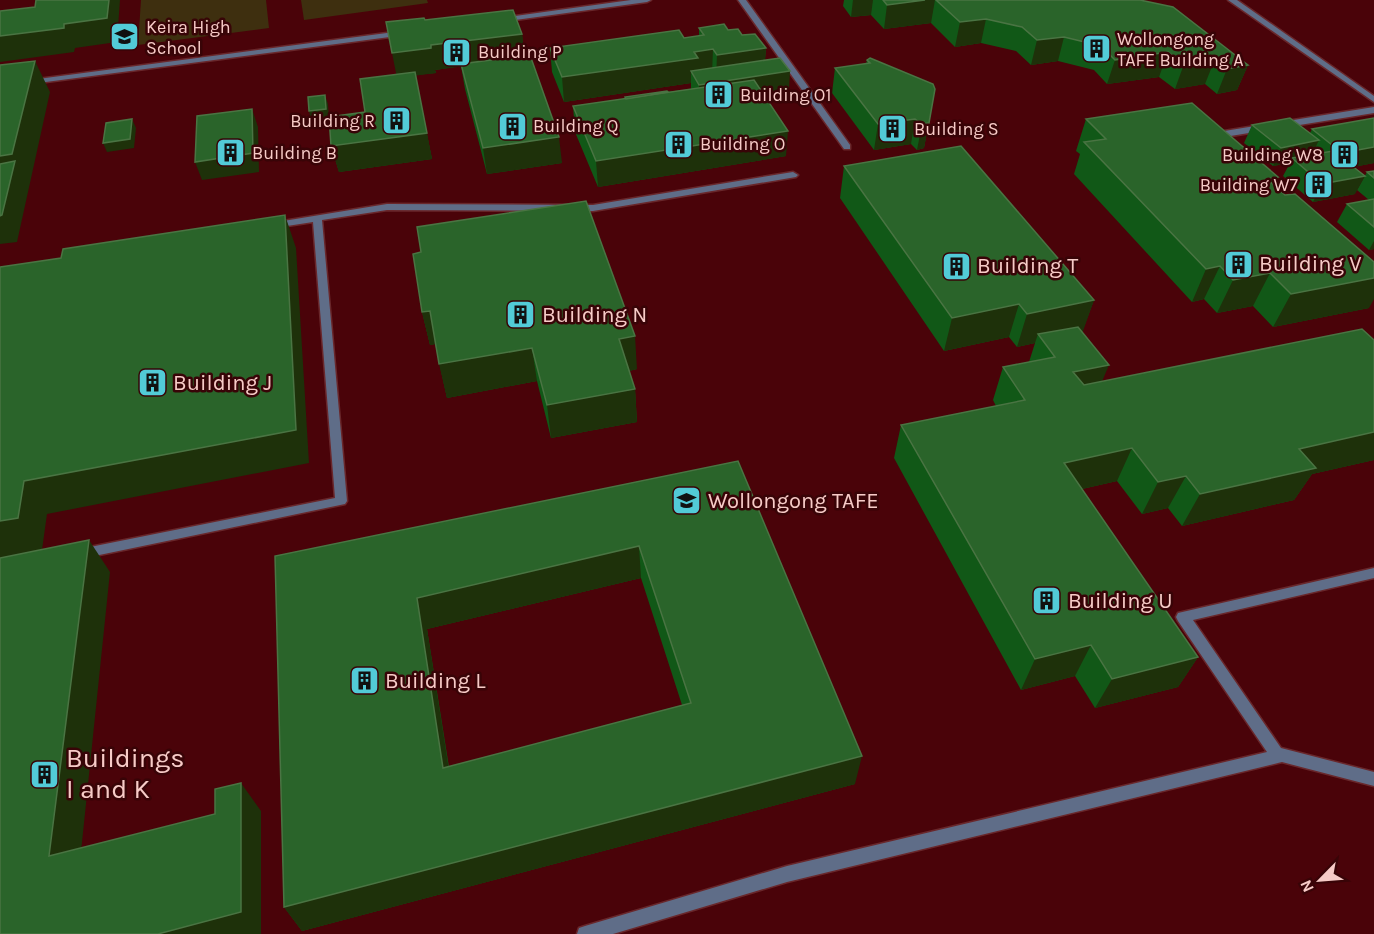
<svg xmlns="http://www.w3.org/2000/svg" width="1374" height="934" font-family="Karla,sans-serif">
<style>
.green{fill:#3e2f0f}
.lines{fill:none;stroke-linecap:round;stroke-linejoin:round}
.service-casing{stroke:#69272b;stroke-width:3}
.service{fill:#5f6d88;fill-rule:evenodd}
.wall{fill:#115817;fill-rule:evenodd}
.shaded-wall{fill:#1e310a}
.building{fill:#2a642a;stroke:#4a7443;stroke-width:1.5;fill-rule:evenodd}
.labels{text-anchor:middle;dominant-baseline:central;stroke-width:5;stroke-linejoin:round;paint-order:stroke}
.far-poi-label{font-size:18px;fill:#f7cbc7;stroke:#380407;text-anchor:start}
.poi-label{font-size:22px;fill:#f7cbc7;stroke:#380407;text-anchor:start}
.near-poi-label{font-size:27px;fill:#f7cbc7;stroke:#380407;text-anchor:start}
</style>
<rect width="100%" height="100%" fill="#4a0309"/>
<!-- green -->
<g class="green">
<polygon points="141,0 266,0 269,28 138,45"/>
<polygon points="301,0 427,0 428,3 304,20"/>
</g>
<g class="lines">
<defs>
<g id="service">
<polygon points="631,0 651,0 647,2 500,22 496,20 500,18"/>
<polygon points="738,0 746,0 850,145 850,149 844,149"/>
<polygon points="1228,0 1237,0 1374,96 1374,102"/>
<polygon points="402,31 406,33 405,35 0,88 0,84"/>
<polygon points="1374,107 1374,113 1212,139 1208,136 1212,133"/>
<polygon points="793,172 798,175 796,177 593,211 387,210 322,220 347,501 345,504 80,559 75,558 74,554 75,550 335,498 313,222 274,228 269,225 271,223 387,204 593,205"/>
<polygon points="1374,568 1374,578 1193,620 1281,748 1374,772 1374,786 1282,762 787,882 613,934 577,934 579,928 585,926 787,866 1267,752 1178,621 1176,617 1178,613"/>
</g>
</defs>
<!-- service casing -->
<use href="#service" class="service-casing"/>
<!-- service -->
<use href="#service" class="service"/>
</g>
<!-- wall -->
<g class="wall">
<polygon points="844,0 1140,0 1248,65 1237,90 1217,94 1205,84 1175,89 1159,77 1107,84 1094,70 1058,61 1031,65 1016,51 981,43 955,47 931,23 884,29 871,15 851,17 843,6"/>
<polygon points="425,20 522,34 524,56 562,163 487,174 465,89 461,66 435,70 436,73 415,75 432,159 339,172 331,146 365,112 396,75"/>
<polygon points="699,28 728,30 742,35 766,48 765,60 789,89 763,93 786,156 598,187 575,132 573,106 625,99 625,97 691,89 691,83 564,102 552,72 550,48 684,38 699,36"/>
<polygon points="867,60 935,89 924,148 917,150 911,144 874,150 832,93 835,68 866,64"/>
<polygon points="1086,119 1278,177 1274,186 1369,308 1273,327 1253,306 1217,313 1204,299 1192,302 1074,174 1080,154 1076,151"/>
<polygon points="1252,125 1310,133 1312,129 1374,163 1353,167 1355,194 1313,202 1283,176 1290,163 1273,166 1244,143"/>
<polygon points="844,166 1094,300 1082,332 1102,382 1374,340 1374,460 1312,474 1294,500 1182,526 1168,508 1142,514 1117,481 1082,489 1198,657 1178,687 1095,708 1075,676 1021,690 894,458 901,425 996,406 993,400 1003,367 1029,362 1035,343 1017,347 1009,337 944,351 840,198"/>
<polygon points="1374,171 1374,249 1369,250 1337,222 1347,204 1369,200 1357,190 1367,172"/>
<polygon points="422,312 637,369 629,371 635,389 637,422 551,438 537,381 447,398 435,344 430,345"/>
<path d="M738,461L855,784L302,931L284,907L275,556ZM641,578L682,705L449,767L427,629Z"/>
</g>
<!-- shaded-wall -->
<g class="shaded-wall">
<polygon points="109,0 120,0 117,42 75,48 74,52 0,62 0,36 64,24"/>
<polygon points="853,0 873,0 871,15 851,17"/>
<polygon points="925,0 935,0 931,23 884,29 887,5"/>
<polygon points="986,19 981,43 955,47 960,22"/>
<polygon points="522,34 525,58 435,70 436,73 397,78 392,53 431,45"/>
<polygon points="1064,37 1058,61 1031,65 1037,40"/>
<polygon points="766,48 764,72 716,79 717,55"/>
<polygon points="713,49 712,74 694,76 691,71 691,83 564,102 562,77 694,52"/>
<polygon points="1168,52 1159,77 1107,84 1115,60"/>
<polygon points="1215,59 1205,84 1175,89 1184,64"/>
<polygon points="35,61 50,92 17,242 0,244 0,156"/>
<polygon points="1248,65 1237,90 1217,94 1227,69"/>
<polygon points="790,71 789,89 699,102 699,85"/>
<polygon points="325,95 328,104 329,118 311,120 309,111"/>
<polygon points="252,109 258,127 259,172 202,180 195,162"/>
<polygon points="132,119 136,128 134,148 107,152 103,143"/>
<polygon points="915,119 911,144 874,150 878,124"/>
<polygon points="929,123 924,148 917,150 922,124"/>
<polygon points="788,131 786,156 598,187 596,161"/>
<polygon points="427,133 432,159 339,172 331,146"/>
<polygon points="559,137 562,163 487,174 483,148"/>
<polygon points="1319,140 1310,159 1292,158 1290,163 1273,166 1281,148"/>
<polygon points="1374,147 1374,163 1333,171 1342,153"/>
<polygon points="1365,176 1355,194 1313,202 1322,184"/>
<polygon points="1278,177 1263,210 1267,179"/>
<polygon points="285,215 296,248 309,463 47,514 42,550 0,559 0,521 24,481"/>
<polygon points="1374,241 1374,249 1369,250"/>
<polygon points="1220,266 1204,299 1192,302 1206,269"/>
<polygon points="1270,273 1253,306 1217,313 1233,280"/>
<polygon points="1374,278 1374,299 1369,308 1273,327 1291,294"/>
<polygon points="1094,300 1082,334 1038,334 1035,343 1017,347 1027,314"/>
<polygon points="1019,304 1009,337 944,351 952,318"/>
<polygon points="430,311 437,344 430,345 422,312"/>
<polygon points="635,336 637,369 621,373 619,339"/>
<polygon points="532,348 537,381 447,398 439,364"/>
<polygon points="1109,365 1095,398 1061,405 1073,372"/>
<polygon points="635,389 637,422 551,438 547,405"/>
<polygon points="1374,432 1374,460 1312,474 1294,500 1182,526 1200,494 1299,449"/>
<polygon points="1132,448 1117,481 1051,496 1064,463"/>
<polygon points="1186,476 1168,508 1142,514 1158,482"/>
<polygon points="89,540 110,572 78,881 49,856"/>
<polygon points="639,546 641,578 427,629 453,796 443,768 417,598"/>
<polygon points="1091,645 1075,676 1021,690 1035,659"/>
<polygon points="1198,657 1178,687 1095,708 1112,679"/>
<polygon points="862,756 855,784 302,931 284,907"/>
<polygon points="241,783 261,811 261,934 158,934"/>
</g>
<!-- building -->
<g class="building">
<polygon points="36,0 109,0 107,18 64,24 64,28 0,36 0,11 35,7"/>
<polygon points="883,0 925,0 887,5"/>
<polygon points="936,0 1140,0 1173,7 1248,65 1227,69 1215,59 1184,64 1168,52 1115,60 1101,46 1064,37 1037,40 1022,27 986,19 960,22"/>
<polygon points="513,10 522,34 431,45 431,48 392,53 386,22 424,18 425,20"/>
<polygon points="724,24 728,30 738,29 742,35 755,34 766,48 717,55 713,49 694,52 698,58 562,77 550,48 679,30 684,38 704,35 699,28"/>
<polygon points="530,55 559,137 483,148 461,64"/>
<polygon points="780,58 790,71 699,85 691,71"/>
<polygon points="870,58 933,84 935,89 929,123 922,124 915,119 878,124 835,68 870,63 867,60"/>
<polygon points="35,61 12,154 0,156 0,65"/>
<polygon points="415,72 427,133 331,146 329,117 365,112 360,79"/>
<polygon points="754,80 788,131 596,161 573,106"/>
<polygon points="667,91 668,92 626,99 625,97"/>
<polygon points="325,95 326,109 309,111 308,97"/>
<polygon points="1192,103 1278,177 1267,179 1285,195 1295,194 1374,262 1374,278 1291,294 1270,273 1233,280 1220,266 1206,269 1084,142 1106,139 1086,119"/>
<polygon points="252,109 253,153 195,162 197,116"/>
<polygon points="1290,118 1319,140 1281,148 1252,125"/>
<polygon points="1374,118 1374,147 1342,153 1312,129"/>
<polygon points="132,119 130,139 103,143 106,123"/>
<polygon points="961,146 1094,300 1027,314 1019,304 952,318 844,166"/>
<polygon points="1333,151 1365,176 1322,184 1292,158"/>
<polygon points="15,161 2,215 0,216 0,164"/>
<polygon points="1374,171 1374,178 1367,172"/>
<polygon points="1374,199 1374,227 1347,204"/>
<polygon points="586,201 635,336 619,339 635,389 547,405 532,348 439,364 430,311 422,312 413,254 421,252 417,227"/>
<polygon points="285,215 296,430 24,481 18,518 0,521 0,267 61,258 63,249"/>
<polygon points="1078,327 1109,365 1073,372 1084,385 1362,329 1374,340 1374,432 1299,449 1316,468 1200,494 1186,476 1158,482 1132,448 1064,463 1198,657 1112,679 1091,645 1035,659 901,425 1025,400 1003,367 1055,357 1038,334"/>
<path d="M738,461L862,756L284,907L275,556ZM639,546L691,703L443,768L417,598Z"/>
<polygon points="89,540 49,856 215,814 215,789 241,783 241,912 158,934 0,934 0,558"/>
</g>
<!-- icons -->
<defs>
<symbol id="school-square" viewBox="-11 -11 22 22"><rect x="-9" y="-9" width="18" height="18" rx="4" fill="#52cbd7" stroke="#380407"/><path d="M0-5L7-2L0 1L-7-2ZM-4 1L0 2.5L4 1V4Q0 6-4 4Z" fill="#111"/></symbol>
<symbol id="building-square" viewBox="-11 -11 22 22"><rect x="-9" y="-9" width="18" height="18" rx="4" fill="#52cbd7" stroke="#380407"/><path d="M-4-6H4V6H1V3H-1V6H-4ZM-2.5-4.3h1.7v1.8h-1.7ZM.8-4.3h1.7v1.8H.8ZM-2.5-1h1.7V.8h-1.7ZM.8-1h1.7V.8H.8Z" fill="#111"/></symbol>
<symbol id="university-square" viewBox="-11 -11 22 22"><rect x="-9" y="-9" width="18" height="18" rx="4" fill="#52cbd7" stroke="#380407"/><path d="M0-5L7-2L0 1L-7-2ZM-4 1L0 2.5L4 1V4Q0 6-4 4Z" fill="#111"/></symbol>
</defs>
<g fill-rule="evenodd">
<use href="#school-square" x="108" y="20" width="33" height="33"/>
<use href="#building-square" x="1080" y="32" width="33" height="33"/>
<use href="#building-square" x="440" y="36" width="33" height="33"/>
<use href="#building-square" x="702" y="78" width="33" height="33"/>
<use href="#building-square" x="380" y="104" width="33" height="33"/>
<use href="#building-square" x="496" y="110" width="33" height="33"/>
<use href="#building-square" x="876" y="112" width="33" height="33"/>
<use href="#building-square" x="662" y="128" width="33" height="33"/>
<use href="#building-square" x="214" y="136" width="33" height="33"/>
<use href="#building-square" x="1328" y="138" width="33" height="33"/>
<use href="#building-square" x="1302" y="168" width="33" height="33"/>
<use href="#building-square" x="1222" y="248" width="33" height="33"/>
<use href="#building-square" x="940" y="250" width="33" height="33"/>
<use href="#building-square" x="504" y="298" width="33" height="33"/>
<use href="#building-square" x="136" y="366" width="33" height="33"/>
<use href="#university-square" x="670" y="484" width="33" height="33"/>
<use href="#building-square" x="1030" y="584" width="33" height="33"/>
<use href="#building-square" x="348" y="664" width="33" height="33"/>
<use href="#building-square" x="28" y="758" width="33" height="33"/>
</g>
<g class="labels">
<!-- far-poi labels -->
<g class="far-poi-label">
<text x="146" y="27">Keira High<tspan x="146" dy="21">School</tspan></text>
<text x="1117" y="39">Wollongong<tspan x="1117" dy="21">TAFE Building A</tspan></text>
<text x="478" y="52">Building P</text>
<text x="740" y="95">Building O1</text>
<text x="375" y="121" text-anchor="end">Building R</text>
<text x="533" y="126">Building Q</text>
<text x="914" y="129">Building S</text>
<text x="700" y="144">Building O</text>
<text x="252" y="153">Building B</text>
<text x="1323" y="155" text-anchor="end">Building W8</text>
<text x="1298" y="185" text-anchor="end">Building W7</text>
</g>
<!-- poi labels -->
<g class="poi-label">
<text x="1259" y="264">Building V</text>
<text x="977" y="266">Building T</text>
<text x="542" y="315">Building N</text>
<text x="173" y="383">Building J</text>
<text x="708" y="501">Wollongong TAFE</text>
<text x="1068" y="601">Building U</text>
<text x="385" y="681">Building L</text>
</g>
<!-- near-poi labels -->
<g class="near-poi-label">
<text x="66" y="758">Buildings<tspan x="66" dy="31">I and K</tspan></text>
</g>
</g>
<!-- north arrow -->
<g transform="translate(1320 880) rotate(245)" stroke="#380407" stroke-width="4.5" paint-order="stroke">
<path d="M0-4.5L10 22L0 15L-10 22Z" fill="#f7cbc7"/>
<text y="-9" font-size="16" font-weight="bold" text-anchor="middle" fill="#f7cbc7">N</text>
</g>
</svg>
